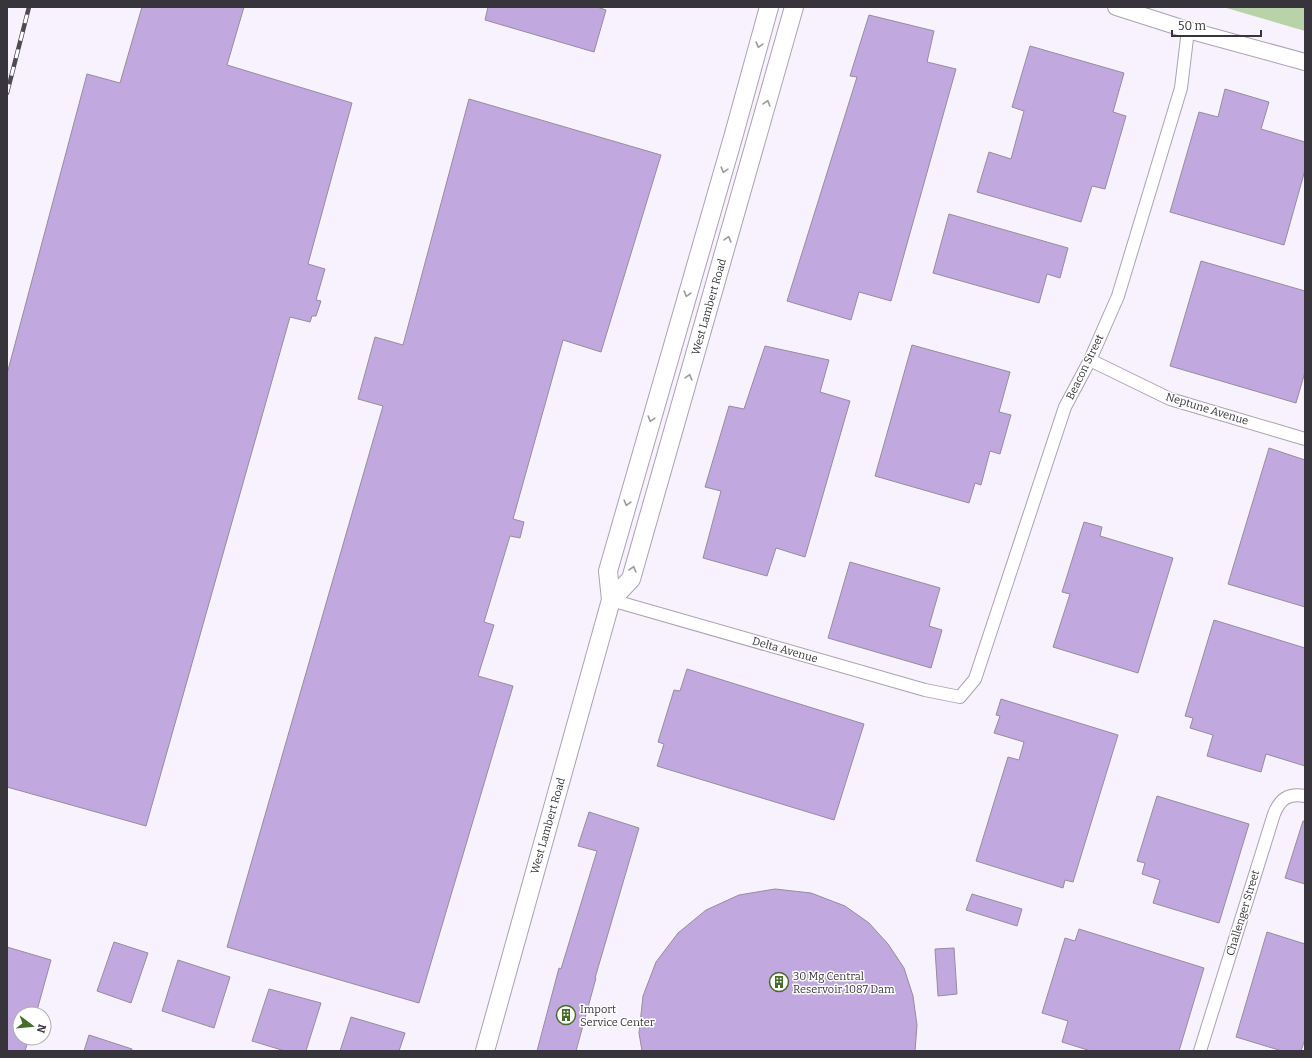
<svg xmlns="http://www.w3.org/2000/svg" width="1312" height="1058" font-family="Bitter,serif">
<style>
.green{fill:#b9d3a9}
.building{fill:#c1a8de;stroke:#958d9e}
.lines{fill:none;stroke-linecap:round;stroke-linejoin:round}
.minor-casing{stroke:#aaa2b4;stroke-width:14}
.tertiary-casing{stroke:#aaa2b4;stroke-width:18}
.secondary-casing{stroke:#aaa2b4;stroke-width:20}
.minor{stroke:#fff;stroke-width:12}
.tertiary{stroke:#fff;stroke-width:16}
.secondary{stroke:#fff;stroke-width:18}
.rail-casing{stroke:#4f4b53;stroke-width:4.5}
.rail{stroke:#fff;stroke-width:3;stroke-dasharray:9;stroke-linecap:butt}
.oneway{stroke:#9c9a9e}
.labels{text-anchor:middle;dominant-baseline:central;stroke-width:3;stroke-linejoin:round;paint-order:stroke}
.street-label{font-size:11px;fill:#38343c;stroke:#fff}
.poi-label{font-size:11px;fill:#38343c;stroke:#fff;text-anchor:start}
</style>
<rect width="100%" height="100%" fill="#f7f2fd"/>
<!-- green -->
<polygon class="green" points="1223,7 1305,7 1305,31"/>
<!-- building -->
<g class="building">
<polygon points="142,7 244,7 227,65 352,103 308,264 325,269 316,300 321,301 316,316 312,316 310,322 290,317 146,826 7,787 7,374 87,74 120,83"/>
<polygon points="488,7 597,7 606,10 594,52 485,20"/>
<polygon points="869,15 934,31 927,62 956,69 891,301 859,292 851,320 787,301 857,77 850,76"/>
<polygon points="1030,46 1124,73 1113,112 1126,116 1105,189 1092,186 1081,222 977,192 989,152 1011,159 1024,111 1012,107"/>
<polygon points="1225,89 1269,102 1261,129 1305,142 1305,170 1284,245 1170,212 1199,112 1218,117"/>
<polygon points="469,99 661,155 601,352 563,340 513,519 524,522 520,538 510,536 484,622 494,625 478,676 513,686 419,1003 227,947 383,406 358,399 375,337 403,345"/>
<polygon points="949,214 1068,248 1060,278 1047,274 1039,303 933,273"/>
<polygon points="1201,261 1305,291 1305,372 1296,403 1170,366"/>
<polygon points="912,345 1010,372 999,412 1011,415 1000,454 990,451 981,485 975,483 969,503 875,476"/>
<polygon points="765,346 829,360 820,392 850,401 805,557 776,548 767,576 703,558 721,491 705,487 729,406 744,409"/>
<polygon points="1269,448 1305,460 1305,607 1228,584"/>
<polygon points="1084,522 1102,527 1100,536 1173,558 1138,673 1053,647 1070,594 1062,592"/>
<polygon points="850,562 940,588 929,626 942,630 931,668 828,638"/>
<polygon points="1214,620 1305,648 1305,766 1266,754 1261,772 1207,756 1213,735 1190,728 1193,718 1185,716"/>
<polygon points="687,669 864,724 834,820 657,766 664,744 658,742 674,690 680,691"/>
<polygon points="1001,699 1118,735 1073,882 1065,880 1063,888 976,861 1008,757 1019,760 1024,742 994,733 1000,716 996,715"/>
<polygon points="1157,796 1249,824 1219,923 1153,903 1160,880 1142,874 1145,863 1137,861"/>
<polygon points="589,812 639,828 595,978 596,978 576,1051 537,1051 559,968 561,969 597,851 578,846"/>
<polygon points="1303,821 1305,821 1305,884 1285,878"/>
<polygon points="775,889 811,893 845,906 869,923 888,944 904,968 913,996 917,1025 915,1051 642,1051 639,1033 643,996 656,962 678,933 706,910 739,895"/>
<polygon points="972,894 1022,909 1017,926 966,910"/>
<polygon points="1079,929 1204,968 1179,1051 1091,1051 1062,1042 1068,1021 1042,1013 1065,938 1075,941"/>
<polygon points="1267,932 1305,944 1305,1039 1301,1051 1282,1051 1236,1037"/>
<polygon points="114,942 148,953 131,1003 97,991"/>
<polygon points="7,947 51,960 36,1014 20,1014 20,1038 29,1038 25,1051 7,1051"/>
<polygon points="954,948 957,994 938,996 935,949"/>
<polygon points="178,960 230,977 214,1028 162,1011"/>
<polygon points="269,989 321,1003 306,1051 285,1051 252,1041"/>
<polygon points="351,1017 405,1033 399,1051 340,1051"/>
<polygon points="89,1035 132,1049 132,1051 84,1051"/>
</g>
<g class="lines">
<defs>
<g id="minor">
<polyline points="1090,360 1170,399 1305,439"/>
<polyline points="611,600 925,690 960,697 975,679 1065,407 1090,360 1118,296 1181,88 1188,30"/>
<path d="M1200,1051L1274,814C1280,799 1288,793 1305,796"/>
</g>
<polyline id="tertiary" points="1116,7 1188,30 1305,62"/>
<g id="secondary">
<polyline points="611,600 631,579 794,7"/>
<polyline points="485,1051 611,600 608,571 734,134 769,7"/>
</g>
</defs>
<!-- minor casing -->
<use href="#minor" class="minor-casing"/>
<!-- tertiary casing -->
<use href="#tertiary" class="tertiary-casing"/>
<!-- secondary casing -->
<use href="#secondary" class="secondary-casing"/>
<!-- minor -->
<use href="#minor" class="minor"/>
<!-- tertiary -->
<use href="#tertiary" class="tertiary"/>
<!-- secondary -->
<use href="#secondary" class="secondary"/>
<defs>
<polyline id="rail" points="7,93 29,7"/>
</defs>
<!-- rail casing -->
<use href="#rail" class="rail-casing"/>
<!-- rail -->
<use href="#rail" class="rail"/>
</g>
<!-- one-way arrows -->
<defs><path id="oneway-chevron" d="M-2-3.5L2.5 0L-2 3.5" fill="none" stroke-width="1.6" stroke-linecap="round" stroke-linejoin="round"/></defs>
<g class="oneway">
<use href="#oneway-chevron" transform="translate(759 45) rotate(106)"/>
<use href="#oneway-chevron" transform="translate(767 103) rotate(-74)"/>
<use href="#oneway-chevron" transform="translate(724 170) rotate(106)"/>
<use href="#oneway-chevron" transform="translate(728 239) rotate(-74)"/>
<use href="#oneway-chevron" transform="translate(687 294) rotate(106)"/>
<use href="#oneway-chevron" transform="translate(689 377) rotate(-74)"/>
<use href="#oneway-chevron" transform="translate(651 419) rotate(106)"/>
<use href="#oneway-chevron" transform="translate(627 503) rotate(106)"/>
<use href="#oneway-chevron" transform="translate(633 569) rotate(-74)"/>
</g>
<!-- icons -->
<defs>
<symbol id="building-ring" viewBox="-11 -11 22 22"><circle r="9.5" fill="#fff" stroke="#456d28" stroke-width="1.5"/><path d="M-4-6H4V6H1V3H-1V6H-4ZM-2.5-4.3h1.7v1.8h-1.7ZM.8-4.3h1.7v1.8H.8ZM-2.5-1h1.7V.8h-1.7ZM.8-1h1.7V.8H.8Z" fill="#456d28"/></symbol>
</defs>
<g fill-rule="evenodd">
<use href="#building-ring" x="768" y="971" width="22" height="22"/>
<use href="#building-ring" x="555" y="1004" width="22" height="22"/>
</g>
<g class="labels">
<!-- street labels -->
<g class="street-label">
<text transform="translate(709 307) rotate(-74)">West Lambert Road</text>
<text transform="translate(1085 367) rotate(-64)">Beacon Street</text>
<text transform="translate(1207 409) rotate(17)">Neptune Avenue</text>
<text transform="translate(785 650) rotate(16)">Delta Avenue</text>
<text transform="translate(548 826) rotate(-74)">West Lambert Road</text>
<text transform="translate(1243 913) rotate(-73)">Challenger Street</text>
</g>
<!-- poi labels -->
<g class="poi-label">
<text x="793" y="976">30 Mg Central<tspan x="793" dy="13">Reservoir 1087 Dam</tspan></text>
<text x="580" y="1009">Import<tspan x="580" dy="13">Service Center</tspan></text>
</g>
</g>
<!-- border -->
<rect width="1312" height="1058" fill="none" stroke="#38343c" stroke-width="16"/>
<!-- north arrow -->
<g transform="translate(32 1026) rotate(106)"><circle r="19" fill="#ffffff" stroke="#afaeb1"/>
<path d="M0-3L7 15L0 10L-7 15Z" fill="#456d28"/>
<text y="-6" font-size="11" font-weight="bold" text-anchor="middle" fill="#38343c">N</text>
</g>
<!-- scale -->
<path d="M1172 30v6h89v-6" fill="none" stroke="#38343c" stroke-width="2"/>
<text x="1178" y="30" font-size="12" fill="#38343c" stroke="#ffffff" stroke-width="3" paint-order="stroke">50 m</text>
</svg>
